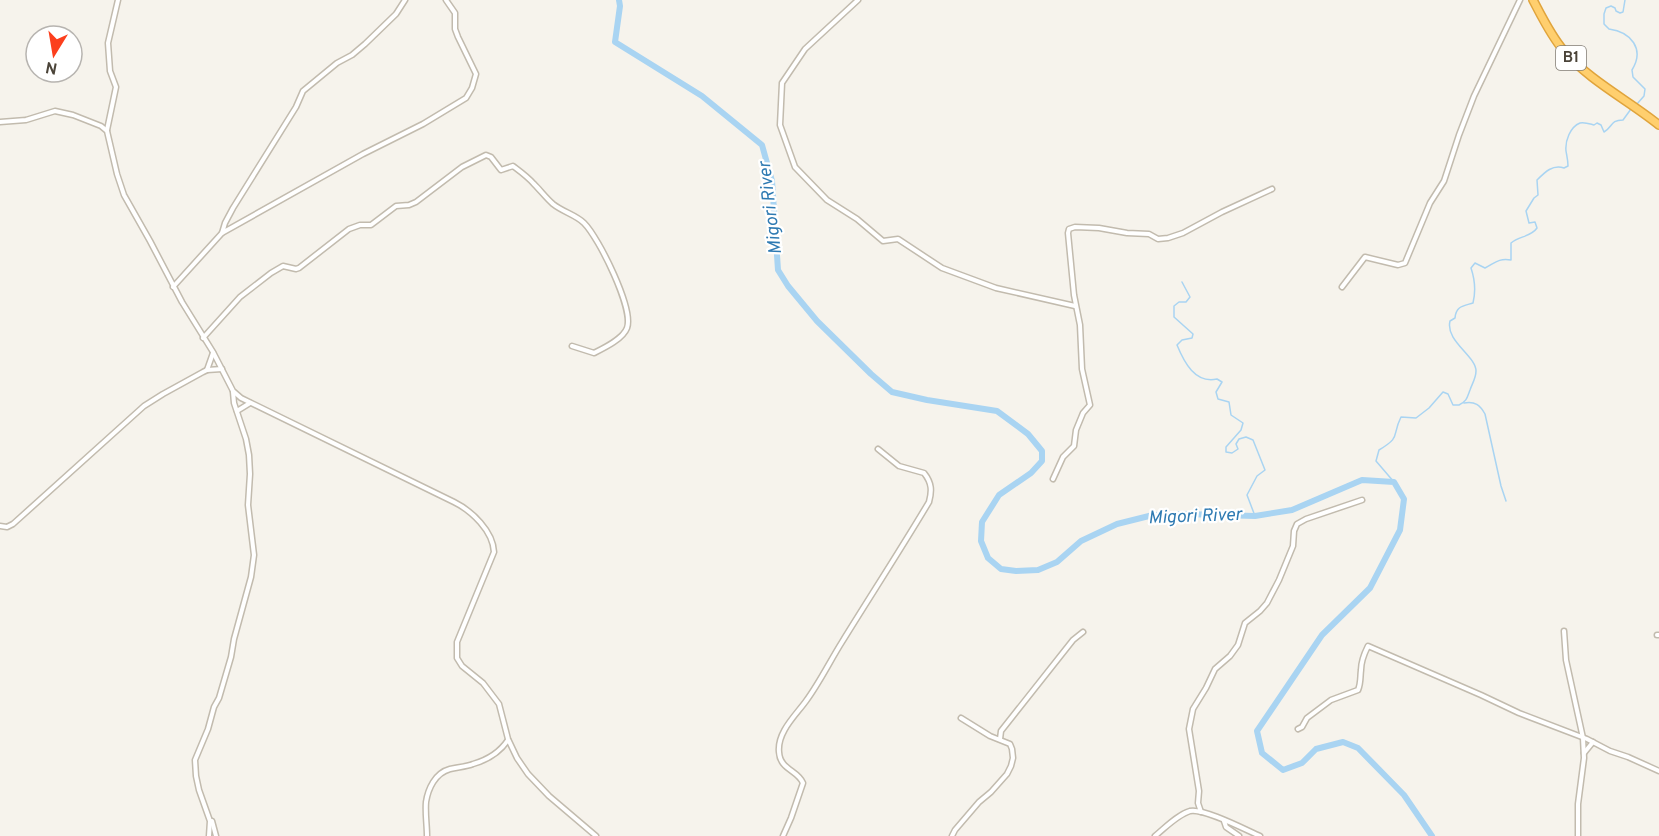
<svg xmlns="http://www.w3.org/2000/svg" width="1659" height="836" font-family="Overpass,sans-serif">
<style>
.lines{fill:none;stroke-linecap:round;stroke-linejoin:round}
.stream{stroke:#a9d4f2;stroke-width:1.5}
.river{stroke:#a9d4f2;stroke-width:6}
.street-casing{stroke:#c2bbae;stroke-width:7}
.highway-casing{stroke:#e0a43c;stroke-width:10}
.street{stroke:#fff;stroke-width:4}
.highway{stroke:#ffcf6e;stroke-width:7}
.labels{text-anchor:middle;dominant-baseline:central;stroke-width:4.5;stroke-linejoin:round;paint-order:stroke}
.shield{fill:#fff;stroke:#817c74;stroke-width:1.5}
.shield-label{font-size:15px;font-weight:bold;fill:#4b4439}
.water-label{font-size:18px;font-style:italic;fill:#2e7ab2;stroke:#fff}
</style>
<rect width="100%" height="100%" fill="#f6f3ec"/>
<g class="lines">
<!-- stream -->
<g class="stream">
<path d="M1625,0L1623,12L1620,13L1616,11L1615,8L1611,6L1606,8L1604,14V24L1609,29C1631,32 1645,49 1632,70L1633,77L1645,89L1644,96L1637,104"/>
<path d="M1182,282L1190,297L1186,302H1179L1174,306V317L1193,334L1192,338L1182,340L1177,345C1184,362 1195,384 1217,379L1222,382L1216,392L1218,399L1229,402L1231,415L1243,423L1241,430L1226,447V452L1232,453L1238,449L1236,444L1239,439L1246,437L1253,440L1265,470L1257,476L1247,495L1255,516"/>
<path d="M1464,403C1475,401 1480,405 1485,414L1501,486L1506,501"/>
<path d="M1394,482L1376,461L1379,450C1402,436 1391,437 1401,417L1416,418L1429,408L1443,392L1448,394L1453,405H1459C1467,401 1467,398 1470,390C1472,384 1476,378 1476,371C1476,356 1445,341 1450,321L1455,318C1456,306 1463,306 1473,303C1476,291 1475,280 1471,268L1475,263L1485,268C1495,263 1498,258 1511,260V243C1519,236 1531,237 1537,228L1535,222L1529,223L1526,211L1534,198L1538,195L1537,180C1545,172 1553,164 1564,168L1568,166C1568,160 1567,157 1566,151C1565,141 1570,127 1580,123C1585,122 1590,124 1594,125L1597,123L1601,125L1604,132C1613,127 1610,120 1623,120L1631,109"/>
</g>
<!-- river -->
<polyline class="river" points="619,0 620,6 615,42 702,96 762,145 772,181 778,270 788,286 817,321 871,374 892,392 927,400 997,411 1028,434 1042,451 1042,461 1031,473 999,495 982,522 981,541 988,558 1001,569 1016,571 1038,570 1057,562 1081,541 1117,524 1153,515 1184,514 1255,516 1292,510 1362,480 1394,482 1404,499 1400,530 1370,588 1322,635 1257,731 1262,753 1283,770 1302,763 1316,749 1343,742 1358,748 1404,795 1432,836"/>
<defs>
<g id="street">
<polyline points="405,0 396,14 365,44 352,55 337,63 303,91 296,107 233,208 225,223 222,233 363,154 423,124 466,98 472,88 476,74 458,37 455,29 455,13 446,0"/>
<polyline points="858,0 805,49 782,83 780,125 795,167 827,200 857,219 883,241 898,239 942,268 996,288 1075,306"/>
<path d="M0,122L26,120L55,111L73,115L101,126L107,131L117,174L124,195L150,241L182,302L213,352L233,391L241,398L454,502C472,511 493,531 494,552L457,642V658L462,666L483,683L499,704L508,739L517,758L528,774L549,796L596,836"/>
<polyline points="107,130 116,87 110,71 108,43 118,0"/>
<polyline points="173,287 222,233"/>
<polyline points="1342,287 1365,257 1398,265 1405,263 1430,203 1444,181 1459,135 1474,96 1520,0"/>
<path d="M203,338L240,297L271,273L283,266L296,269L299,268L349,229L360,225H371L396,206L409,205L416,202L462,167L486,155L491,157L501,170L513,166C521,172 528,177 534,184C541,191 546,198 553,204C563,212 576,215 584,223C599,238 634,309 627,328C623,339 604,348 594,353L572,346"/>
<polyline points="207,370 222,369"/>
<polyline points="237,411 250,403"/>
<polyline points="1053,479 1063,457 1074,446 1076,430 1083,413 1090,405 1082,369 1080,325 1074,295 1068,233 1069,229 1075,227 1099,228 1127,233 1149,234 1158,239 1168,238 1183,233 1222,212 1272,189"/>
<polyline points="0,526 7,527 13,524 144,406 163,394 203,372 207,370 213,353"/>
<polyline points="1564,631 1566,660 1583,738 1584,758 1578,804 1578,836"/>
<polyline points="1657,635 1659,635"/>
<path d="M1298,729L1302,727L1307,718L1331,700L1358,690C1361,683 1360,678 1361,670C1361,662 1364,654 1368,646L1481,695L1519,713L1587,739L1610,751L1628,757L1659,771"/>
<polyline points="1000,739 1001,731 1073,640 1083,632"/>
<polyline points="1584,753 1593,742"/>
<polyline points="1201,812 1198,803 1199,791 1189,729 1193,709 1206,688 1215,669 1230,656 1238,645 1245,623 1260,611 1267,603 1279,580 1293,546 1294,531 1297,524 1306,519 1362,500"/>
<polyline points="212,821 216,836"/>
<polyline points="1224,821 1226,827 1239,836"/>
<polyline points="209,836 210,821 199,790 196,776 195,760 208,729 214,707 219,698 231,657 234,639 251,577 254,555 248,505 250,474 249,455 246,439 234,403 233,392"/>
<path d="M427,836C427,825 425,813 426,802C428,789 435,773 450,769C457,767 466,767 473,764C487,760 500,752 508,740"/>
<path d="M783,836L791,818L803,783C798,770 780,770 779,752C777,732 796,715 806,701C820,682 830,661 842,642C871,595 901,549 929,502C932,491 932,483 924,473L899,466L878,449"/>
<polyline points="952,836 955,830 979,802 991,792 1007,774 1011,766 1013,758 1012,749 1010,744 990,736 961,718"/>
<path d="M1155,836C1165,828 1177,815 1190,811C1204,808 1246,830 1260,836"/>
</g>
<path id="highway" d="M1533,0C1542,17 1551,36 1564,51C1590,81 1628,100 1659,125"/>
</defs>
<!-- street casing -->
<use href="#street" class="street-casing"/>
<!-- highway casing -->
<use href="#highway" class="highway-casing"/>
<!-- street -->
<use href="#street" class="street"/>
<!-- highway -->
<use href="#highway" class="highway"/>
</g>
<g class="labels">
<!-- shield labels -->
<rect class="shield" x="1556" y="46" width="30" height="24" rx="4.5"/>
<g class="shield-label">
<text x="1571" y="58">B1</text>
</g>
<!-- water labels -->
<g class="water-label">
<text transform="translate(771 208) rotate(-97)">Migori River</text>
<text transform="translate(1195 517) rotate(-2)">Migori River</text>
</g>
</g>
<!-- north arrow -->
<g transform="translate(54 54) rotate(191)"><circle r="28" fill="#ffffff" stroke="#b7b4b0" stroke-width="1.5"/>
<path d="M0-4.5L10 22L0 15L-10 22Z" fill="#fc3f1d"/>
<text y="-9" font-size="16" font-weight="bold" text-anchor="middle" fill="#4b4439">N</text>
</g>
</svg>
